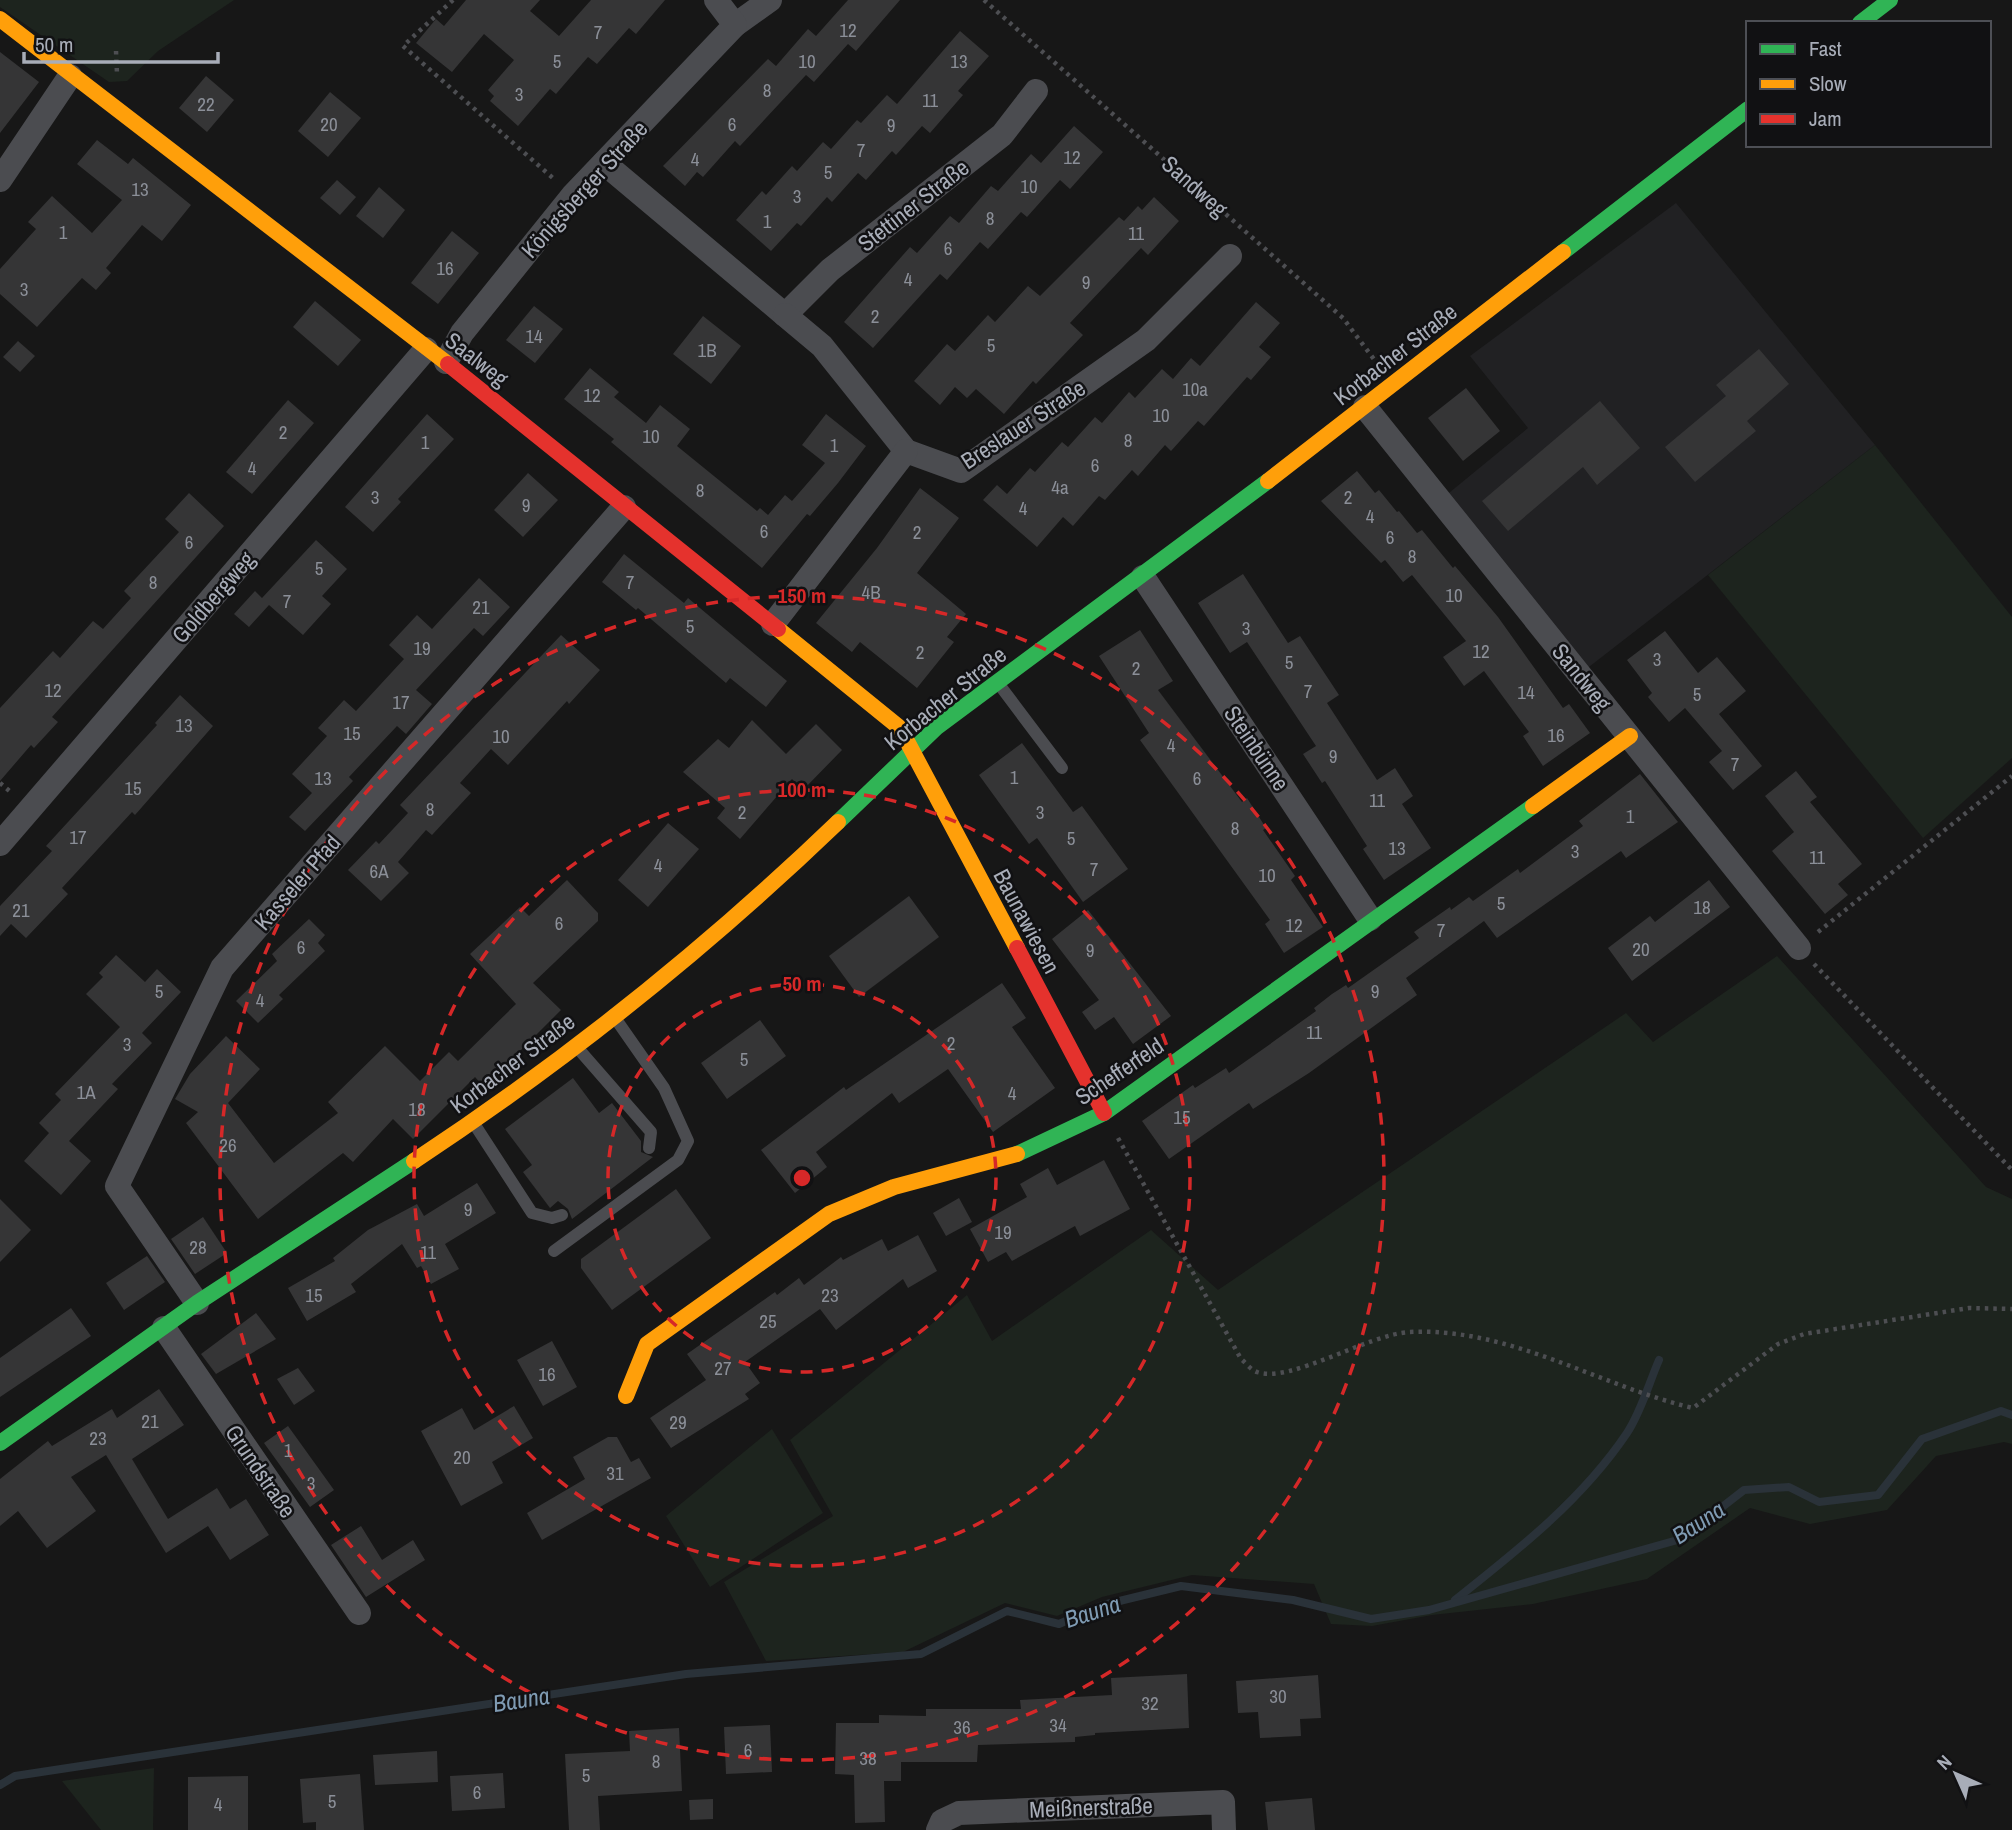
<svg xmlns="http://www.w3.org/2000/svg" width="2012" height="1830" font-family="'Archivo Narrow',sans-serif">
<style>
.built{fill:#212123}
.green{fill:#1d241e}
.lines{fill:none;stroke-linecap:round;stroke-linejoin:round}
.stream{stroke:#2a3239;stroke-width:8}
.building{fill:#353536}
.path{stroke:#4d4e52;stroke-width:4.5;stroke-dasharray:3.5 5;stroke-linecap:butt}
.lane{stroke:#4b4c50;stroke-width:12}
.street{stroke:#4b4c50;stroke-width:24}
.fast{stroke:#30b455;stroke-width:16}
.slow{stroke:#ff9f0a;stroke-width:16}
.jam{stroke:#e5322d;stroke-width:16}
.ring{fill:none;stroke:#d62828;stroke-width:3.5;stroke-dasharray:12 9}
.labels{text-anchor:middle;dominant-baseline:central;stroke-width:5;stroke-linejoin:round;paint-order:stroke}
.number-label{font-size:19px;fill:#8b8f98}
.street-label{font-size:23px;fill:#a8adb8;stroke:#111113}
.water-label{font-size:24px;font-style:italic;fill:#7f9bb3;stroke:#111113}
.centre{fill:#d62828;stroke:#111113;stroke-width:3.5}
.ring-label{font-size:21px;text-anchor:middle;font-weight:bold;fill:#d62828;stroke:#111113;stroke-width:5;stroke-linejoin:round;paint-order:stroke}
</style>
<rect width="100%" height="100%" fill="#171717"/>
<!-- built -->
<polygon class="built" points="1676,203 1875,445 1585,670 1444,497 1528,428 1470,356"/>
<!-- green -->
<g class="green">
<polygon points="0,0 234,0 158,51 127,81 109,82 0,7"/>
<polygon points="1875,445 2012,617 2012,758 1923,838 1708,575"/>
<polygon points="1777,956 1986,1187 2012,1199 2012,1444 2004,1442 1936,1456 1887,1510 1810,1524 1750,1508 1647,1579 1533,1604 1432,1615 1372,1626 1331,1624 1314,1584 1192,1575 1102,1597 1057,1616 1005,1603 903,1652 766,1661 724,1582 833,1516 790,1440 967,1295 992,1341 1151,1230 1218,1290 1626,1013 1653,1042"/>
<polygon points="772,1429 823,1513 710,1587 666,1516"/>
<polygon points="154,1768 153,1830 101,1830 62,1781"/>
</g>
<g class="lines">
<!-- stream -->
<g class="stream">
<path d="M1455,1600C1518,1550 1582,1500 1627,1433C1641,1412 1649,1383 1659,1360"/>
<polyline points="0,1785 15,1776 686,1674 921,1654 1007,1611 1059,1624 1103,1605 1181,1586 1293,1600 1371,1619 1429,1610 1681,1539 1744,1490 1789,1487 1819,1502 1878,1495 1922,1439 2001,1411 2012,1415"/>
</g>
</g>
<!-- building -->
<g class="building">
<polygon points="466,0 540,0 530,11 559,36 591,0 665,0 636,34 629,28 597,64 588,57 556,94 550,89 518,126 490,101 494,96 488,90 514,60 484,34 452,72 416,43 436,19 444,26"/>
<polygon points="848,0 900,0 856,51 848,44 814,82 806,75 740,146 735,141 703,177 697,172 685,186 663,166 768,59 776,66 808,29 816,36"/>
<polygon points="960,31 989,56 958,91 963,95 930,133 922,126 896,155 892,151 866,180 858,173 832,202 827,197 801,226 797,223 771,251 736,220 762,191 766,195 792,166 797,171 823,142 831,149 857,120 861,123 887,95 897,104"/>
<polygon points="0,52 39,82 0,133"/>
<polygon points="206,76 234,100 207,132 179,108"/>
<polygon points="330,92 361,118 328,157 298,131"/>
<polygon points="1074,126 1103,152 1070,189 1060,180 1027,217 1021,212 988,249 980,242 947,280 940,274 873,348 844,322 910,247 917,253 950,216 959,223 991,186 998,191 1031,154 1041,163"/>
<polygon points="97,140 128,164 133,158 191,205 162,241 142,225 106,268 111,273 96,290 82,278 37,327 0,294 0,269 36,229 28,222 52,196 92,233 122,200 77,164"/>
<polygon points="337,180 356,197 340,215 320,198"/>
<polygon points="379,187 405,210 383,238 356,216"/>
<polygon points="1154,197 1179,221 1148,255 1141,248 1070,323 1083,335 1036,384 1033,381 1004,414 976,389 967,398 955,387 940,405 914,381 947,344 955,351 988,315 995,322 1028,286 1040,296 1119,217 1124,221 1138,206 1142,210"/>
<polygon points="452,231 479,253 438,304 411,283"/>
<polygon points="315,301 361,340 338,366 293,327"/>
<polygon points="1256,302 1280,323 1259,347 1271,357 1251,380 1247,377 1204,426 1198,421 1171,451 1165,445 1138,476 1132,470 1105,500 1099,496 1073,526 1063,517 1037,547 983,500 997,485 1007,494 1030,468 1035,472 1062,442 1068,447 1095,417 1102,423 1129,392 1135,398 1162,369 1173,379 1191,358 1200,366"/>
<polygon points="534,306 563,329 535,363 506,340"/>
<polygon points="703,316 741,346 711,384 673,354"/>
<polygon points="18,341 35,356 20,372 3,357"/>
<polygon points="1759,349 1789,384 1747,421 1756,431 1695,482 1665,447 1726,396 1716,385"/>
<polygon points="590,368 619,392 614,397 646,423 660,405 690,429 677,446 757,511 760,508 768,515 785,495 792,501 825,463 802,445 826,414 866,446 838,483 810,516 807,514 762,568 611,442 614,439 564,399"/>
<polygon points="1466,388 1500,431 1463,461 1428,418"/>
<polygon points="288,400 314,423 252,494 226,472"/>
<polygon points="1600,401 1640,448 1597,485 1583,467 1508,531 1482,501"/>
<polygon points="427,414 454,439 398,499 401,502 373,532 345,507"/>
<polygon points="1357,471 1375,493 1379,490 1397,512 1399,511 1417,533 1422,530 1453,568 1455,566 1498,617 1563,708 1569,704 1590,733 1543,766 1523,736 1529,732 1484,671 1464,686 1443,657 1466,641 1412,575 1403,582 1385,560 1381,563 1321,501"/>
<polygon points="528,473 558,500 523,537 494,510"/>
<polygon points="920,488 959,518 917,573 966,614 947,637 954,642 917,688 860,642 852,652 816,623 877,548"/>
<polygon points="189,493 224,526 52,717 58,722 34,748 31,745 0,781 0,708 53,651 60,658 93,621 103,629 131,598 124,591 179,532 165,519"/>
<polygon points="316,540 347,569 322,596 331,604 303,635 269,605 249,627 234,614 255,591 262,598"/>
<polygon points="624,554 684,603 688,598 787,681 766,707 730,678 726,683 638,608 636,610 602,582"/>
<polygon points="1243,574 1288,643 1300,636 1339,695 1327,703 1377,780 1395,768 1413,796 1402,804 1431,848 1384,880 1363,849 1367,846 1325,781 1322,783 1303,754 1316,746 1247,642 1230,653 1198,603"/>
<polygon points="479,578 510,607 483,636 474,628 416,690 432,704 406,734 397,726 349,777 353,781 305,831 289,817 312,793 292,774 327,736 318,728 344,700 356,711 404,659 389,645 417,615 432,629"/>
<polygon points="1140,630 1173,681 1158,690 1242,802 1247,798 1266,828 1263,830 1295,876 1291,880 1323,927 1284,953 1265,924 1270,920 1140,740 1149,733 1099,656"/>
<polygon points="1665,631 1698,673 1717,657 1746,691 1719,714 1762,766 1733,790 1709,762 1722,751 1685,708 1669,722 1648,697 1652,693 1627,660"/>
<polygon points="561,635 600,670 569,704 567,701 508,765 491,749 460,783 471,793 432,835 426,830 398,862 409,873 381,901 348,870 376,841 379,844 408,813 400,805"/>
<polygon points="180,695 213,726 135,815 132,812 62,888 68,894 26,938 11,924 0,936 0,906 52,851 46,846 157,725 155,723"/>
<polygon points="752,720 786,754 816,724 842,750 803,790 792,779 740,839 717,818 725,808 683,772 718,739 729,748"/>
<polygon points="1022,743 1073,812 1082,806 1128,869 1083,902 1037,838 1029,844 979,775"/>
<polygon points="1796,771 1817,797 1810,802 1862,864 1838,884 1848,895 1825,914 1772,851 1794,832 1765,796"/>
<polygon points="1640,774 1678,822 1626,858 1621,851 1497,938 1484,921 1406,978 1417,995 1309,1073 1253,1109 1249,1103 1169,1159 1142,1121 1193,1085 1195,1088 1226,1068 1229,1073 1266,1047 1316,1011 1314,1008 1332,994 1346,985 1348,988 1419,938 1414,932 1450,907 1451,910 1469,897 1473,901 1518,869 1520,873 1583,826 1579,821"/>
<polygon points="668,823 699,849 648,907 618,880"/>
<polygon points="567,880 598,913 598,921 533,983 561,1010 484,1087 475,1077 413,1139 393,1119 353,1162 343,1153 258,1219 186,1123 198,1112 175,1099 190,1074 226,1036 260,1069 228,1103 274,1163 338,1113 328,1102 385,1046 420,1081 449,1052 458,1061 516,1004 470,954 520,907 529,916"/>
<polygon points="1709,880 1730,907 1632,981 1608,948 1650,916 1655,922"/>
<polygon points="909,896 939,937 859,997 829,956"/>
<polygon points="1088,910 1171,1016 1133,1044 1114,1017 1095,1030 1082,1012 1099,1000 1052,939"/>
<polygon points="309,919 325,935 318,943 325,951 279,995 283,999 258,1023 236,1001 277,961 272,954"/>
<polygon points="116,955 145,982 157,969 181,992 142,1033 152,1043 112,1084 118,1089 69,1141 91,1161 61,1195 24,1161 49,1133 39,1123 61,1100 55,1094 120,1027 86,994 103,977 99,973"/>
<polygon points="1002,983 1026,1018 1012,1027 1055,1088 993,1132 948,1069 899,1103 892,1093 816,1152 827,1167 795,1193 761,1150 844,1087 846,1090"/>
<polygon points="760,1020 786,1056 727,1099 701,1063"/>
<polygon points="573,1078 599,1113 612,1103 641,1141 641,1152 653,1157 572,1219 568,1209 558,1201 550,1208 523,1172 532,1165 505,1129"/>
<polygon points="1104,1160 1130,1209 1080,1236 1075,1226 1012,1261 1006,1252 988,1262 970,1229 1027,1197 1020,1184 1048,1168 1057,1185"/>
<polygon points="477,1183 496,1213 445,1244 459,1269 431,1284 421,1266 417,1268 402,1244 351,1284 356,1292 307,1321 288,1288 335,1261 333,1258 368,1230 417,1204 424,1216"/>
<polygon points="676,1189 711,1238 612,1310 581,1268 581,1259"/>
<polygon points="959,1198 972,1222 946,1236 933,1213"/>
<polygon points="0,1199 31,1230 0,1262"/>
<polygon points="203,1217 227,1253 195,1274 171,1239"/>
<polygon points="918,1235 937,1271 908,1288 903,1279 836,1330 820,1309 745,1362 760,1383 745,1394 749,1399 671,1448 650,1418 706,1380 687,1354 775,1292 777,1295 799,1278 804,1285 841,1257 843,1260 882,1239 888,1251"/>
<polygon points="147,1256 165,1282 124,1310 106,1283"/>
<polygon points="71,1308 91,1336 0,1397 0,1358"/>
<polygon points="256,1313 276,1339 216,1374 201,1354"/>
<polygon points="552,1341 577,1387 543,1406 517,1360"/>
<polygon points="298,1368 315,1391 294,1405 277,1379"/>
<polygon points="159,1389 184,1425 132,1459 168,1519 217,1488 230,1509 246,1499 269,1535 230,1560 208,1526 166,1553 106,1455 71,1477 96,1511 47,1548 18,1511 0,1526 0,1479 48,1441 52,1446 112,1409 117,1418"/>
<polygon points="514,1406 533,1438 492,1462 503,1483 461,1506 421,1431 462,1408 474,1430"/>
<polygon points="288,1426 334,1490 310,1507 264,1443"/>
<polygon points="608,1437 617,1437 631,1462 639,1458 651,1478 542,1540 527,1513 585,1479 573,1457"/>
<polygon points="361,1526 382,1560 413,1540 425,1560 366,1597 331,1545"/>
<polygon points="1187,1674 1189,1728 1095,1733 1095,1735 1075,1737 1075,1742 978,1745 977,1762 901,1762 901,1781 884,1781 885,1822 855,1823 854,1775 835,1774 836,1723 879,1723 879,1715 926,1716 926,1709 1021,1709 1020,1700 1112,1695 1111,1678"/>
<polygon points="1318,1675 1321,1718 1300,1719 1301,1736 1260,1738 1258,1712 1238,1713 1236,1681"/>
<polygon points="770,1725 772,1772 726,1774 724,1727"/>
<polygon points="679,1728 682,1791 598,1796 600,1830 569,1830 565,1754 630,1751 629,1731"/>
<polygon points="437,1751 438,1782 375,1785 373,1755"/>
<polygon points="503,1773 505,1808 452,1811 450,1776"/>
<polygon points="360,1774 364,1830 316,1830 316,1822 303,1823 300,1779"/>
<polygon points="248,1776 248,1830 188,1830 188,1777"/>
<polygon points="1312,1798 1315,1830 1268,1830 1265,1802"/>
<polygon points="713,1799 713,1819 690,1820 689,1800"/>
</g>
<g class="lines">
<!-- path -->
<g class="path">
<polyline points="453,0 403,46 554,179"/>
<polyline points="984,0 1343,318 1376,362"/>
<polyline points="116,51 117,74"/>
<polyline points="0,783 12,793"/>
<polyline points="1818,932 2012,776"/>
<polyline points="1814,964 2012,1170"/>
<path d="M1118,1138L1241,1359C1246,1363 1251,1370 1257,1372C1290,1384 1368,1334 1410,1332C1510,1327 1599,1386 1693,1408L1778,1344L1804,1334L1969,1308L2012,1309"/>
</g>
<!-- lane -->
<g class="lane">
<polyline points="998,683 1062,768"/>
<polyline points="575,1045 651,1132 649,1148"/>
<polyline points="473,1122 532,1213 552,1218 562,1215"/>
<polyline points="554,1251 678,1160 688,1141 664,1088 613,1015"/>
</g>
<!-- street -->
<g class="street">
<polyline points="735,25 770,0"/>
<polyline points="604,163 785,315 830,270 1002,135 1036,91"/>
<polyline points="0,180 70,76"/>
<polyline points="785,315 822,346 906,451"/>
<polyline points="446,362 462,333 573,195 735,25 716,0"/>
<polyline points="1365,407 1799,948"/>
<polyline points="906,451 961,471 1146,340 1230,256"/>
<polyline points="1143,577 1370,919"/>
<polyline points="773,624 906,451"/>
<polyline points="0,844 426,349"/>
<polyline points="197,1303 117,1186 222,968 624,507"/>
<polyline points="164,1328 359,1613"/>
<polyline points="938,1830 942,1821 959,1813 1223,1802 1224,1830"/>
</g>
<!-- fast -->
<g class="fast">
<polyline points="1860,23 1890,0"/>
<polyline points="1563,252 1748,109"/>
<polyline points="838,822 937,727 1268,481"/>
<polyline points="1017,1154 1104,1113 1533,806"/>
<polyline points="0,1443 197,1303 414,1161"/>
</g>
<!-- slow -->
<g class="slow">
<polyline points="0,19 448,364"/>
<polyline points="1268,481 1563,252"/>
<polyline points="778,629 900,728 1017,948"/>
<polyline points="1533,806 1630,736"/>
<path d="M414,1161C564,1062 708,947 838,822"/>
<polyline points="626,1396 647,1344 829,1214 894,1187 1017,1154"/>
</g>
<!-- jam -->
<g class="jam">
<polyline points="448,364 778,629"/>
<polyline points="1017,948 1104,1113"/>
</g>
</g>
<!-- distance rings -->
<g class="ring">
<circle cx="802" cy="1178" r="194"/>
<circle cx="802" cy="1178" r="388"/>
<circle cx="802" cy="1178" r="582"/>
</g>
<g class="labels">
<!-- number labels -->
<g class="number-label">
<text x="848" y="30">12</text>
<text x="598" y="32">7</text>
<text x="557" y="61">5</text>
<text x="807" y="61">10</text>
<text x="959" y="61">13</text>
<text x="767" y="90">8</text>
<text x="519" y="94">3</text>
<text x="930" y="100">11</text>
<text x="206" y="104">22</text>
<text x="329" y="124">20</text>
<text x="732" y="124">6</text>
<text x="891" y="125">9</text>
<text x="861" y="150">7</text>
<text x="1072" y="157">12</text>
<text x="695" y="159">4</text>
<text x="828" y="172">5</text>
<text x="1029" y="186">10</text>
<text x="140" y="189">13</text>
<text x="797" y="196">3</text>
<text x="990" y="218">8</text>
<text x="767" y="221">1</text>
<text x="63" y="232">1</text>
<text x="1136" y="233">11</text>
<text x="948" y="248">6</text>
<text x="445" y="268">16</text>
<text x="908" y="279">4</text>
<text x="1086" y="282">9</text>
<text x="24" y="289">3</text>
<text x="875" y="316">2</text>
<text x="534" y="336">14</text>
<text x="991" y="345">5</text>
<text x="707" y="350">1B</text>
<text x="1195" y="389">10a</text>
<text x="592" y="395">12</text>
<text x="1161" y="415">10</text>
<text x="283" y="432">2</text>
<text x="651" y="436">10</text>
<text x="1128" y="440">8</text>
<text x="425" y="442">1</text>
<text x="834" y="445">1</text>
<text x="1095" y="465">6</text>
<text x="252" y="468">4</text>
<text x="1060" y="487">4a</text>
<text x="700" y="490">8</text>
<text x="375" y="497">3</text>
<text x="1348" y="497">2</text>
<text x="526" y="505">9</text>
<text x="1023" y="508">4</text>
<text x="1370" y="516">4</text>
<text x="764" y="531">6</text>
<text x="917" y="532">2</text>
<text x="1390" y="537">6</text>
<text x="189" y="542">6</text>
<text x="1412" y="556">8</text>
<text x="319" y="568">5</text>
<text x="153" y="582">8</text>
<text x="630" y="582">7</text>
<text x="871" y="592">4B</text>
<text x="1454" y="595">10</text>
<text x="287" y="601">7</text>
<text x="481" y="607">21</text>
<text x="690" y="626">5</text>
<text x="1246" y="628">3</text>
<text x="422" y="648">19</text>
<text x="1481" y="651">12</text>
<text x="920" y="652">2</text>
<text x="1657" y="659">3</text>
<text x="1289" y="662">5</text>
<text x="1136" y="668">2</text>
<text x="53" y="690">12</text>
<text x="1308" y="691">7</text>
<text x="1526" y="692">14</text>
<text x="1697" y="694">5</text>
<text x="401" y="702">17</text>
<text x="184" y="725">13</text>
<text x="352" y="733">15</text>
<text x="1556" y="735">16</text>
<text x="501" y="736">10</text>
<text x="1171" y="745">4</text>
<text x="1333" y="756">9</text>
<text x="1735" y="764">7</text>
<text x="1014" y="777">1</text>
<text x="323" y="778">13</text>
<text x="1197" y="778">6</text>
<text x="133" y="788">15</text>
<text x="1377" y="800">11</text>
<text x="430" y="809">8</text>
<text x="742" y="812">2</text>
<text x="1040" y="812">3</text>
<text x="1630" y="816">1</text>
<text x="1235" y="828">8</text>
<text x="78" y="837">17</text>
<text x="1071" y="838">5</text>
<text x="1397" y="848">13</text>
<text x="1575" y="851">3</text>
<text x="1817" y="857">11</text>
<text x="658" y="865">4</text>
<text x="1094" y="869">7</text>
<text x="379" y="871">6A</text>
<text x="1267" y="875">10</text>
<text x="1501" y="903">5</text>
<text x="1702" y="907">18</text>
<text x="21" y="910">21</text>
<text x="559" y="923">6</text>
<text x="1294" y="925">12</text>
<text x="1441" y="930">7</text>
<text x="301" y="947">6</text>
<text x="1641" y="949">20</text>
<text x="1090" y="950">9</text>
<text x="159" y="991">5</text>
<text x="1375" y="991">9</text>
<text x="260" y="1000">4</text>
<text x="1314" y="1032">11</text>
<text x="951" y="1043">2</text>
<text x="127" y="1044">3</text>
<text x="744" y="1059">5</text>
<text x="86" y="1092">1A</text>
<text x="1012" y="1093">4</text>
<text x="417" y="1109">18</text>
<text x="1182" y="1117">15</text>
<text x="228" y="1145">26</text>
<text x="468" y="1209">9</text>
<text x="1003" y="1232">19</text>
<text x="198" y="1247">28</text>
<text x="428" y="1252">11</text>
<text x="314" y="1295">15</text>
<text x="830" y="1295">23</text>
<text x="768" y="1321">25</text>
<text x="723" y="1368">27</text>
<text x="547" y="1374">16</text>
<text x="150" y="1421">21</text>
<text x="678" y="1422">29</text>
<text x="98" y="1438">23</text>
<text x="288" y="1450">1</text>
<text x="462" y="1457">20</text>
<text x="615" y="1473">31</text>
<text x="311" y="1483">3</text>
<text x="1278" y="1696">30</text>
<text x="1150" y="1703">32</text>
<text x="1058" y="1725">34</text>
<text x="962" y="1727">36</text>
<text x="748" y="1750">6</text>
<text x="868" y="1758">38</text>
<text x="656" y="1761">8</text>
<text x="586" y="1775">5</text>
<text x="477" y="1792">6</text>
<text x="332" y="1801">5</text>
<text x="218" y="1804">4</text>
</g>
<!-- street labels -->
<g class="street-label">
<text transform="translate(1195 186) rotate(42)">Sandweg</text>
<text transform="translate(584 189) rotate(-48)">Königsberger Straße</text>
<text transform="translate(913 205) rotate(-38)">Stettiner Straße</text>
<text transform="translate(1395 354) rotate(-38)">Korbacher Straße</text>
<text transform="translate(477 359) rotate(38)">Saalweg</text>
<text transform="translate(1023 424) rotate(-33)">Breslauer Straße</text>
<text transform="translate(213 597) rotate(-49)">Goldbergweg</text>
<text transform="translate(1582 677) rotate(51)">Sandweg</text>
<text transform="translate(945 698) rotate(-39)">Korbacher Straße</text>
<text transform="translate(1257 748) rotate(56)">Steinbünne</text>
<text transform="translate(297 882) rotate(-49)">Kasseler Pfad</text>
<text transform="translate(1027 921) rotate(62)">Baunawiesen</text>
<text transform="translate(512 1063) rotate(-37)">Korbacher Straße</text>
<text transform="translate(1119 1071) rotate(-34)">Schefferfeld</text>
<text transform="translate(261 1471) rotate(56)">Grundstraße</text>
<text transform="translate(1091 1807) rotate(-2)">Meißnerstraße</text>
</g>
<!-- water labels -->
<g class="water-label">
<text transform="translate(1698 1522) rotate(-33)">Bauna</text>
<text transform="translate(1092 1611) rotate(-18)">Bauna</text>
<text transform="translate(521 1699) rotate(-9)">Bauna</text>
</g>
</g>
<circle cx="802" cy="1178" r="10" class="centre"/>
<g class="ring-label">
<text x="802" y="603">150 m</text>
<text x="802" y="797">100 m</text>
<text x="802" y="991">50 m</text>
</g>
<!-- legend -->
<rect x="1746" y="21" width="245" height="126" fill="#111113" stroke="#4d4f55" stroke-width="2"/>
<rect x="1760" y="44" width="35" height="10" fill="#30b455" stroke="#4d4f55" stroke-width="2"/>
<text x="1809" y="56" font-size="21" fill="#a8adb8">Fast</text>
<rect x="1760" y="79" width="35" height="10" fill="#ff9f0a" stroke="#4d4f55" stroke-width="2"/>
<text x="1809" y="91" font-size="21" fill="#a8adb8">Slow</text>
<rect x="1760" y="114" width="35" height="10" fill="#e5322d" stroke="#4d4f55" stroke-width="2"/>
<text x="1809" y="126" font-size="21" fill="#a8adb8">Jam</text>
<!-- north arrow -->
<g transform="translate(1956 1774) rotate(315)" stroke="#111113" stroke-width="5" paint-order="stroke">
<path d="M0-5L12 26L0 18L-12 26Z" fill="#a8adb8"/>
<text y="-10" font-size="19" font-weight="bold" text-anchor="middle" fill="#a8adb8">N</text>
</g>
<!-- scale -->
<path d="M24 52v10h194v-10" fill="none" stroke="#a8adb8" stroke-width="3.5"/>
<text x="35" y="52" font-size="21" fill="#a8adb8" stroke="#111113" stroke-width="5" paint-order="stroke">50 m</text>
</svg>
